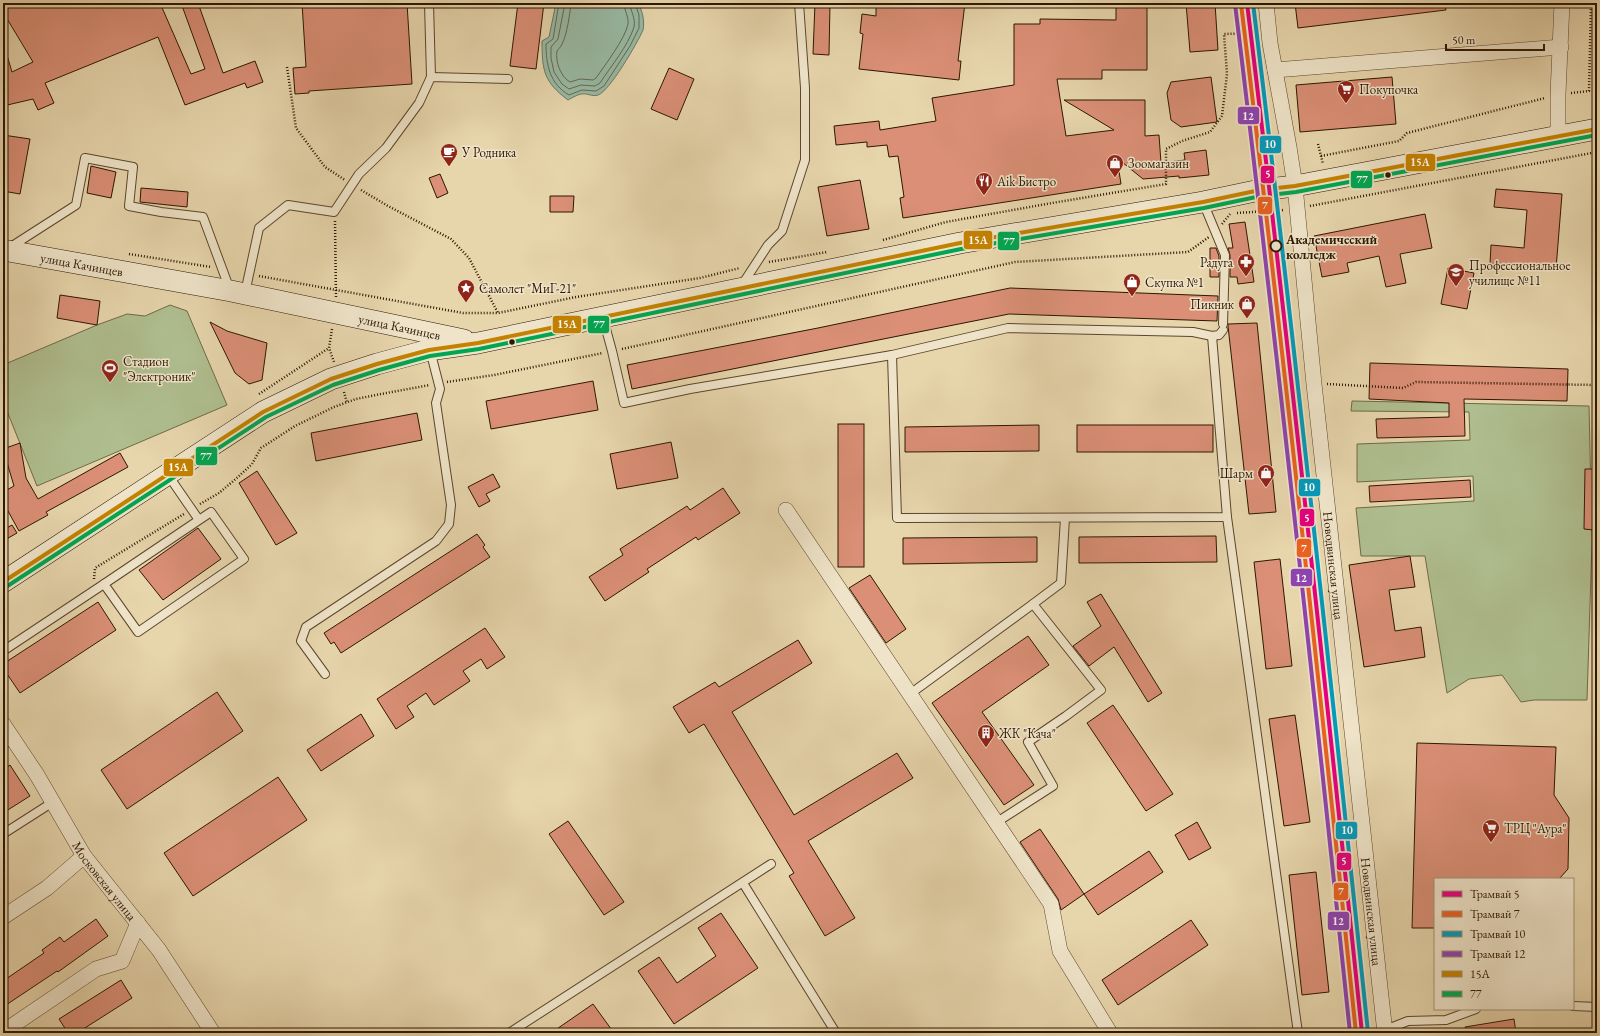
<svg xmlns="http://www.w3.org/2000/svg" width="1600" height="1036" font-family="'EB Garamond',serif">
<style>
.green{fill:#afbe8f;stroke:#6e6a48}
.water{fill:#98b9a4;stroke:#6d7862}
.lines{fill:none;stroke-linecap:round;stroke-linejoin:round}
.shore{stroke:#626852;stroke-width:1}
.building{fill:#da8f76;stroke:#2d1700}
.service-casing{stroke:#5c462b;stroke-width:10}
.minor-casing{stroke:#5c462b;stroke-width:16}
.secondary-casing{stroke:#2d1700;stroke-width:22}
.path{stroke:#2d1700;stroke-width:2.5;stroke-dasharray:1 2;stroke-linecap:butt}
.service{stroke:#efe4c9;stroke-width:8}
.minor{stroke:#efe4c9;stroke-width:15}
.secondary{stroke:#efe4c9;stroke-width:21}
.bus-1-casing{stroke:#efe4c9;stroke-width:7}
.bus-2-casing{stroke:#efe4c9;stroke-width:7}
.bus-1{stroke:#c48200;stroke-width:4}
.bus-2{stroke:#00a651;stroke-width:4}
.tram-1-casing{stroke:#efe4c9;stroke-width:7}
.tram-2-casing{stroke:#efe4c9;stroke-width:7}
.tram-3-casing{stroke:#efe4c9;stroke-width:7}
.tram-4-casing{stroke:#efe4c9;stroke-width:7}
.tram-1{stroke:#e5007d;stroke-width:4}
.tram-2{stroke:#e86120;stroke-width:4}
.tram-3{stroke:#049ab9;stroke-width:4}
.tram-4{stroke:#8e44ad;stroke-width:4}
.bus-dot{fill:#2d1700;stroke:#efe4c9;stroke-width:1.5}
.stop-dot{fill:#efe4c9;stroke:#2d1700;stroke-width:2}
.labels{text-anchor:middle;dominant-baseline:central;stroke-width:3;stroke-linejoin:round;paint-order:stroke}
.poi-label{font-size:13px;fill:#2d1700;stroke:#efe4c9;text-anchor:start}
.stop-label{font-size:13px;font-weight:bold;fill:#2d1700;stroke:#efe4c9;text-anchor:start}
.street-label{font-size:13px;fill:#2d1700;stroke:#efe4c9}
.line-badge{stroke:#efe4c9;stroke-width:1.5}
.badge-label{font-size:11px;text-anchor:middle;font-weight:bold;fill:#fff}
</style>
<rect width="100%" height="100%" fill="#e7d5ac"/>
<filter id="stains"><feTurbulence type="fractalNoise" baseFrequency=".005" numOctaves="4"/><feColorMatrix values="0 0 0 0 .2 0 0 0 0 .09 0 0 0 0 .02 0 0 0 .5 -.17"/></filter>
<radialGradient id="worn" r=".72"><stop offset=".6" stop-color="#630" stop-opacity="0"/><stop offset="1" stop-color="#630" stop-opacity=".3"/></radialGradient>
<!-- green -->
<g class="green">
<polygon points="170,305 187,311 227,405 37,486 3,401 3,365 97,325 127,314 145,316"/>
<polygon points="1352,401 1589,406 1592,541 1587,700 1534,700 1521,702 1502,675 1469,679 1447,693 1425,556 1361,556 1356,508 1474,501 1473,476 1357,482 1357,444 1470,440 1469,412 1351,411"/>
</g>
<!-- water -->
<path class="water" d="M556,3H638C642,10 645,21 643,30C638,42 609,92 598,95C593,97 587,93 582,94C578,94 572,98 568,100C544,82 542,71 542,41L549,37Z"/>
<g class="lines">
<!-- shore -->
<g class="shore">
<path d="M559,3L553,39L546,44C546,65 550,84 569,95L582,90L596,91L604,86L630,46L639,28V15L635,3"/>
<path d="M565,3L558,39L551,47V58L554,72L562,84L569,89L581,85L595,86L600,83C611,66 628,46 634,27C636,18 630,11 630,3"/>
<path d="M571,3C570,13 567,35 562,44C561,47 558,49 557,51C555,62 561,77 570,82L580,79L593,80L596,78C605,65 625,39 628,24C629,17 624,10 624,3"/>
</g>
</g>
<!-- building -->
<g class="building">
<polygon points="3,3 160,3 191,74 205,69 181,3 198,3 223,73 255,61 263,82 247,88 245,83 185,105 158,37 45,83 54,103 38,110 33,99 3,106 3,53 6,52 12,72 33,62 3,12"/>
<polygon points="302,3 407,3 412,84 309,91 309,93 295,94 293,68 306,67"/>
<polygon points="518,3 544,3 536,69 510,66"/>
<polygon points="815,3 830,3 829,55 813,54"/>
<polygon points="876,3 965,3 958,61 961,61 959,80 859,69 863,34 860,33 862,14 876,16"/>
<polygon points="1116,3 1147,3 1147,70 1102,70 1102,79 1057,79 1066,136 1114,130 1064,100 1145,100 1145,136 1159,135 1161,163 1185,160 1184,153 1206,150 1209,175 1179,178 1179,176 1143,179 1117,158 1121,184 903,218 900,198 904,197 898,156 889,157 887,145 867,147 867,142 836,145 834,126 879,121 880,130 936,121 932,98 1014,85 1014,24 1040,24 1040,19 1116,20"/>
<polygon points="1186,3 1215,3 1218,50 1190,52"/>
<polygon points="1295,3 1445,3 1446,10 1298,28"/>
<polygon points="669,68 694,79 677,120 651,109"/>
<polygon points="1211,77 1217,122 1181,127 1171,120 1167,93 1171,82"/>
<polygon points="1392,77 1396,124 1300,132 1296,85"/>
<polygon points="3,135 30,139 20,194 3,191"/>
<polygon points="91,166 116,172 111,198 87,193"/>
<polygon points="440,174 448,193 437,198 429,178"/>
<polygon points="860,180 869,229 827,236 818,187"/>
<polygon points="141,188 188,192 187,207 140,202"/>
<polygon points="1496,189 1562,194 1556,269 1490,264 1491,245 1524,248 1527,210 1494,207"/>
<polygon points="550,196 574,196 573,212 550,212"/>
<polygon points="1425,214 1432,248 1400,254 1406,283 1386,287 1379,256 1347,263 1349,272 1322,277 1314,236"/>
<polygon points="1245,222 1254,282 1238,284 1237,277 1230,277 1230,255 1228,248 1233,248 1229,224"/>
<polygon points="1210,248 1216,248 1219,256 1219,277 1210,277"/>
<polygon points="1448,268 1474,273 1467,309 1441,304"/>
<polygon points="1010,288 1218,296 1217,321 1009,314 632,389 627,365 818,328"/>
<polygon points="60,295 100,301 97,325 57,318"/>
<polygon points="210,322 227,331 267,343 262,380 249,384 235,373"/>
<polygon points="1257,323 1276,512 1249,514 1228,326 1228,324"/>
<polygon points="1370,363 1568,369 1567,401 1464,399 1465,436 1377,438 1376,419 1449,417 1449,403 1369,399"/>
<polygon points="593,381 598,410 491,429 486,401"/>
<polygon points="417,413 422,440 316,461 311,433"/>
<rect x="838" y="424" width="26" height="143"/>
<polygon points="1039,425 1039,451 905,452 905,427"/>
<rect x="1077" y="425" width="136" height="27"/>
<polygon points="671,442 678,478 617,489 610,454"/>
<polygon points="20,443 26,478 38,499 120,453 128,467 46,512 48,515 19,531 3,502 3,492 14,486 3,449"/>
<polygon points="1585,469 1595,469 1594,530 1584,529"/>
<polygon points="257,471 297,533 276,545 239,483"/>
<polygon points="493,474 500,487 486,494 490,501 479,507 468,487"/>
<polygon points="1470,480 1471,497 1370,502 1369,486"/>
<polygon points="723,488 740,513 698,540 696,537 647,569 649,572 605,601 589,577 623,555 620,549 687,506 690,510"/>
<polygon points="12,525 17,533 3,541 3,530"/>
<polygon points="198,528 221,559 163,600 139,570"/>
<polygon points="477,534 485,545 483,547 490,557 341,653 334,642 331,644 324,633"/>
<polygon points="1216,536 1217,562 1079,563 1079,537"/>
<polygon points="1037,537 1037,562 903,564 903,538"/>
<polygon points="1410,556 1415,587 1389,590 1395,631 1421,627 1425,657 1364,667 1349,565"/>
<polygon points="1280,559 1292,666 1266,669 1254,562"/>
<polygon points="870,575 906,629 886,643 849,588"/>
<polygon points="1101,594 1162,693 1148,702 1114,647 1089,666 1073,646 1101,626 1087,602"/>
<polygon points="98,602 116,630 20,693 3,668 3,664"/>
<polygon points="485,628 505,657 487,669 481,659 463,671 470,681 434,705 426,693 407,706 414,717 396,729 377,699"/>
<polygon points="1028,636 1049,665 982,712 1034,785 1004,805 932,703"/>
<polygon points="798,640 812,663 732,712 794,815 897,753 913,778 808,841 855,918 825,936 789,876 794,873 704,724 689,733 673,707 715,682 719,687"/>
<polygon points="217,692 243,731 127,809 101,770"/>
<polygon points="1113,705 1173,794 1146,811 1087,723"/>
<polygon points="361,714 374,736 321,771 307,750"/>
<polygon points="1295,715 1310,822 1284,826 1269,719"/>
<polygon points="1417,743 1556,747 1554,795 1569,818 1568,869 1559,879 1435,879 1435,928 1412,928"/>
<polygon points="10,765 30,796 3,813 3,770"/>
<polygon points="278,777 307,820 193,896 164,853"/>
<polygon points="568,821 624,902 604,915 549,834"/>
<polygon points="1197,822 1211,848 1189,860 1175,835"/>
<polygon points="1040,829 1084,894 1149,851 1163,872 1098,915 1084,894 1061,910 1058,899 1020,842"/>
<polygon points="1316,872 1329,992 1302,995 1289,875"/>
<polygon points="721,913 758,968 674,1024 638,971 659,957 677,983 716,956 698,928"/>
<polygon points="96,919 108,936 58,972 57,971 3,1007 3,981 44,953 42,950 60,937 64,942"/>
<polygon points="1191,920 1208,945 1118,1005 1102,980"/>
<polygon points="121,980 132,998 77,1033 68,1033 59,1019"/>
<polygon points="593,1004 614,1033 551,1033"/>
<polygon points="1514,1019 1516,1033 1466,1033 1465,1027"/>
</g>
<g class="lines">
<defs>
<g id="service">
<polyline points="429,3 431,77"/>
<polyline points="1203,202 1225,255 1223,324"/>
<polyline points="9,248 76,205 85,158 133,167 129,206 161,212 203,217 230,290"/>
<polyline points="742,285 768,245 782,231 805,160 805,88 799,3"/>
<polyline points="245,293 259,228 288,205 334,212 359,174 386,148 419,103 431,77 508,79"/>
<polyline points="603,318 612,351 624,403 690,389 892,355 1008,328 1193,332 1212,336 1219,335 1223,330"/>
<polyline points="892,355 897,518 1227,517 1212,336"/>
<polyline points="168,475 199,520 211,512 244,559 138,632 104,584 199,520"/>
<polyline points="1227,517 1298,1033"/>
<polyline points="1033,604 1061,583 1065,518"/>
<polyline points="3,651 104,584"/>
<polyline points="325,674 301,641 306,627 436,541 449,524 451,505 436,403 440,389 430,350"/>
<polyline points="910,694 1033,604 1101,690 1066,716 1028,742 1053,786 997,822"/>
<polyline points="3,745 12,738"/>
<polyline points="3,834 53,802"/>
<polyline points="743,883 836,1033"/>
<polyline points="1573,1006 1597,1007"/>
<polyline points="1385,1030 1408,1021 1446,1020 1476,1009"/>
<polyline points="509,1033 771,864"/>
</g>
<g id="minor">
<path id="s1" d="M1266,3L1270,43L1289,147L1295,186L1314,384L1385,1033"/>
<polyline points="1275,70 1561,47"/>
<polyline points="1558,136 1558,94 1562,3"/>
<polyline points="786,510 1051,904 1060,951 1110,1033"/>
<path id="s2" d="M3,724L37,775L84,856L159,950L213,1033"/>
<polyline points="3,917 47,888 84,856"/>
<polyline points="3,1032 96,969 122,961 138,923"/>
</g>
<g id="secondary">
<path id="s3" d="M3,250L231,291L464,340"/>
<polyline points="3,582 263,412 331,379 377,364 429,350 478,343 960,243 1203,202 1260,190 1295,186 1597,129"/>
</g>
</defs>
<!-- service casing -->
<use href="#service" class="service-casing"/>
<!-- minor casing -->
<use href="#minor" class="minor-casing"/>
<!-- secondary casing -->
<use href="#secondary" class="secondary-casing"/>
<!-- path -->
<g class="path">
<polyline points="287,67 296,128 325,167 345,180"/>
<polyline points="1571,93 1589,91 1591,3"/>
<polyline points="1318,144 1323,164"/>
<polyline points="1321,156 1399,141 1407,133 1545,98"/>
<polyline points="361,190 388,206 451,239 469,258 498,313"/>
<polyline points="1310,206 1597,152"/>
<polyline points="1237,213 1284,210"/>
<polyline points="335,221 336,298"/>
<polyline points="1222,224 1230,214"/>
<polyline points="883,240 946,222 1052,203 1166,184 1166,149 1182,141 1210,132 1222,116 1227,74 1224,34 1257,33"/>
<polyline points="129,254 211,267"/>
<polyline points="769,262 827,252"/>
<polyline points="259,276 463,313 498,313 576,297 700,278 740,268"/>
<polyline points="332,329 329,348 334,362"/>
<polyline points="622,349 1015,262 1188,252 1209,237"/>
<polyline points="447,382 494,375 603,353"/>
<polyline points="1327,384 1403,388 1416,382 1597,385"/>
<polyline points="344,392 347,403"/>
<polyline points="1597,392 1597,410"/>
<polyline points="259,394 329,348"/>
<polyline points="200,504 219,493 238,477 252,464 261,448 295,426 334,407 356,399 381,394 430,385"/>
<polyline points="94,579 95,568 184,514"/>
</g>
<!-- service -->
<use href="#service" class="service"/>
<!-- minor -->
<use href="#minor" class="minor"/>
<!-- secondary -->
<use href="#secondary" class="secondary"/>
<defs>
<polyline id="bus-1" points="3,582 263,412 331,379 377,364 429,350 478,343 960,243 1203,202 1260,190 1295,186 1597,129"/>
<polyline id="bus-2" points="6,587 266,417 333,385 379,370 430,356 479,349 961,249 1204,208 1261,196 1296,192 1597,135"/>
</defs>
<!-- bus-1 casing -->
<use href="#bus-1" class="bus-1-casing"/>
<!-- bus-2 casing -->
<use href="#bus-2" class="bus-2-casing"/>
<!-- bus-1 -->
<use href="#bus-1" class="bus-1"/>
<!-- bus-2 -->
<use href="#bus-2" class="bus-2"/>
<defs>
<path id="tram-1" d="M1247,3C1289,346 1326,689 1362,1033"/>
<path id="tram-2" d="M1241,4C1283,346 1320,690 1356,1033"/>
<path id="tram-3" d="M1253,3C1295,346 1332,689 1368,1032"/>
<path id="tram-4" d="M1235,4C1277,347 1314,690 1350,1033"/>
</defs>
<!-- tram-1 casing -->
<use href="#tram-1" class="tram-1-casing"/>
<!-- tram-2 casing -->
<use href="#tram-2" class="tram-2-casing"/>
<!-- tram-3 casing -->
<use href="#tram-3" class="tram-3-casing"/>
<!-- tram-4 casing -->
<use href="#tram-4" class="tram-4-casing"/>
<!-- tram-1 -->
<use href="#tram-1" class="tram-1"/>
<!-- tram-2 -->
<use href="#tram-2" class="tram-2"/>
<!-- tram-3 -->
<use href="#tram-3" class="tram-3"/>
<!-- tram-4 -->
<use href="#tram-4" class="tram-4"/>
</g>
<!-- icons -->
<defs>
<symbol id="supermarket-pin" viewBox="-11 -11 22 30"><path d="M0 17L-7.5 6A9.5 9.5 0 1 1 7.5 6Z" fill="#8f2418" stroke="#efe4c9"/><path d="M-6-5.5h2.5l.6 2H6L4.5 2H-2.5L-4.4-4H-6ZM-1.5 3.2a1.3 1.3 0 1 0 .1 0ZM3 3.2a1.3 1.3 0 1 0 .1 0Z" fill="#fff"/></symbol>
<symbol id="cafe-pin" viewBox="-11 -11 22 30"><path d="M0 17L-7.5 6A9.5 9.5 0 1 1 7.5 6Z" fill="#8f2418" stroke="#efe4c9"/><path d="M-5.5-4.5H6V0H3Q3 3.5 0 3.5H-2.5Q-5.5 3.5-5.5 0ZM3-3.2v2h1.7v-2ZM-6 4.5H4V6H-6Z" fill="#fff"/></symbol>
<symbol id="shop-pin" viewBox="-11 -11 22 30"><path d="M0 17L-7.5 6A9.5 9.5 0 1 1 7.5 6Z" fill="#8f2418" stroke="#efe4c9"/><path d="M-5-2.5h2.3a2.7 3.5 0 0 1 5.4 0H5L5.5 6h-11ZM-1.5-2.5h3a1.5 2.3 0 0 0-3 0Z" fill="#fff"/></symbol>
<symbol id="restaurant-pin" viewBox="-11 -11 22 30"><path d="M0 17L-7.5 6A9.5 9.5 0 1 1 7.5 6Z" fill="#8f2418" stroke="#efe4c9"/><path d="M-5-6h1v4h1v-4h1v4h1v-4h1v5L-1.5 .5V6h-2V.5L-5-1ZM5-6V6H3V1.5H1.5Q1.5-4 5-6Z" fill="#fff"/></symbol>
<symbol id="pharmacy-pin" viewBox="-11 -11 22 30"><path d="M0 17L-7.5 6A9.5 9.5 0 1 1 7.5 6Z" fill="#8f2418" stroke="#efe4c9"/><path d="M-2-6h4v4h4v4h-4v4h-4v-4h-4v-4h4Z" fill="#fff"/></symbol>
<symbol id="university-pin" viewBox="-11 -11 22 30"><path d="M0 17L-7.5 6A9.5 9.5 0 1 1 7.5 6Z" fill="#8f2418" stroke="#efe4c9"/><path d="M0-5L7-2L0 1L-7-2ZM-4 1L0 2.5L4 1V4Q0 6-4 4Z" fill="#fff"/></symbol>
<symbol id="sight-pin" viewBox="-11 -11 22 30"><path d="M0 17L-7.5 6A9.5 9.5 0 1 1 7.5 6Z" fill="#8f2418" stroke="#efe4c9"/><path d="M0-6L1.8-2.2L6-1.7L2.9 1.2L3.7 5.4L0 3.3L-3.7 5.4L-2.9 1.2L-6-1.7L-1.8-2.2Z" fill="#fff"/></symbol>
<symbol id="stadium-pin" viewBox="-11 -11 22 30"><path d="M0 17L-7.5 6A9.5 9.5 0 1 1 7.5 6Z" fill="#8f2418" stroke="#efe4c9"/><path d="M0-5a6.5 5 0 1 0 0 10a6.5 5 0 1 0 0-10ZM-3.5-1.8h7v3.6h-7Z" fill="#fff"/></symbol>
<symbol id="building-pin" viewBox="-11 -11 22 30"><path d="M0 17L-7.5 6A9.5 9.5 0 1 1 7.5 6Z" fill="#8f2418" stroke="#efe4c9"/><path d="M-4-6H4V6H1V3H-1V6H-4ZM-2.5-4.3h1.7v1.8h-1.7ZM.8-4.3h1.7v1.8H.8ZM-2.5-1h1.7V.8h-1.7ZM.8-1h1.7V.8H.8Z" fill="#fff"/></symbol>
</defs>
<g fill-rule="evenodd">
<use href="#supermarket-pin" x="1336" y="79" width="20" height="27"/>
<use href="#cafe-pin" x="439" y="142" width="20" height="27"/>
<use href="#shop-pin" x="1105" y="153" width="20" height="27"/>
<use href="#restaurant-pin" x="974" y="171" width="20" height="27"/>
<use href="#pharmacy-pin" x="1236" y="252" width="20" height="27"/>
<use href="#university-pin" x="1446" y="262" width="20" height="27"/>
<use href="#shop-pin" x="1122" y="272" width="20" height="27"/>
<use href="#sight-pin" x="456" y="278" width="20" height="27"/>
<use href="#shop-pin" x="1237" y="294" width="20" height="27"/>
<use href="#stadium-pin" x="100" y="358" width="20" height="27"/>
<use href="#shop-pin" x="1256" y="463" width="20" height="27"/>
<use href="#building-pin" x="976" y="723" width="20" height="27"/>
<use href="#supermarket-pin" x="1481" y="818" width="20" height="27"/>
</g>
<!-- markers -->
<g class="bus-dot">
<circle cx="1388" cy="175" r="3.5"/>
<circle cx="512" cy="342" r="3.5"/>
</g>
<circle class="stop-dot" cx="1276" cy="246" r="5.5"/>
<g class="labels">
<!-- poi labels -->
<g class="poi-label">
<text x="1359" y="89">Покупочка</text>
<text x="462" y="152">У Родника</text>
<text x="1128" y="163">Зоомагазин</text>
<text x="997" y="181">Aik Бистро</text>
<text x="1233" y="262" text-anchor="end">Радуга</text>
<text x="1469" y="265">Профессиональное<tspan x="1469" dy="15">училище №11</tspan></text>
<text x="1145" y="282">Скупка №1</text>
<text x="479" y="288">Самолет "МиГ-21"</text>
<text x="1234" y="304" text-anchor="end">Пикник</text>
<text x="123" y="361">Стадион<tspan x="123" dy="15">"Электроник"</tspan></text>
<text x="1253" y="473" text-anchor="end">Шарм</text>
<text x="999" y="733">ЖК "Кача"</text>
<text x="1504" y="828">ТРЦ "Аура"</text>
</g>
<!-- stop labels -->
<g class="stop-label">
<text x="1286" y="239">Академический<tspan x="1286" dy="15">колледж</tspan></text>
</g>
<!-- street labels -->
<g class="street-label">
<text stroke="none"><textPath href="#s3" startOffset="80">улица Качинцев</textPath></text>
<text stroke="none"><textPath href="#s3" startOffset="404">улица Качинцев</textPath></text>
<text stroke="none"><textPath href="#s1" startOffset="567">Новодвинская улица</textPath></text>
<text stroke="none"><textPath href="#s2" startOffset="187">Московская улица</textPath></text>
<text stroke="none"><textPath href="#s1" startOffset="915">Новодвинская улица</textPath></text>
</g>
</g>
<g class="line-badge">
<rect x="1237" y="106" width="23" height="19" rx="4" fill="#8e44ad"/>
<rect x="1259" y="135" width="23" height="19" rx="4" fill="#049ab9"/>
<rect x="1405" y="153" width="31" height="19" rx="4" fill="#c48200"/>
<rect x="1260" y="165" width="15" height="19" rx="4" fill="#e5007d"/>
<rect x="1350" y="170" width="23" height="19" rx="4" fill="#00a651"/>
<rect x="1257" y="196" width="16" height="19" rx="4" fill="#e86120"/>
<rect x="963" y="230" width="30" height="20" rx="4" fill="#c48200"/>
<rect x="997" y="231" width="23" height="20" rx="4" fill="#00a651"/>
<rect x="587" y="315" width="23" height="19" rx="4" fill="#00a651"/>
<rect x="552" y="315" width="30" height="19" rx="4" fill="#c48200"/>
<rect x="195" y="446" width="23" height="20" rx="4" fill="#00a651"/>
<rect x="163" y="458" width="31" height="19" rx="4" fill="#c48200"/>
<rect x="1298" y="478" width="23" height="19" rx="4" fill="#049ab9"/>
<rect x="1299" y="508" width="16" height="19" rx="4" fill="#e5007d"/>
<rect x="1296" y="538" width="16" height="20" rx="4" fill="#e86120"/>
<rect x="1290" y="568" width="23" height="19" rx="4" fill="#8e44ad"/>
<rect x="1335" y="821" width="23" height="19" rx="4" fill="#049ab9"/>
<rect x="1336" y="852" width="16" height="19" rx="4" fill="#e5007d"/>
<rect x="1333" y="882" width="16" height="19" rx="4" fill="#e86120"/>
<rect x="1327" y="911" width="23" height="20" rx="4" fill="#8e44ad"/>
</g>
<g class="badge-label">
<text x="1248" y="120">12</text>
<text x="1270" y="148">10</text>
<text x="1420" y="166">15А</text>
<text x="1268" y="178">5</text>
<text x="1362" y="183">77</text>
<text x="1265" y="209">7</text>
<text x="978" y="244">15А</text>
<text x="1009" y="245">77</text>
<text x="599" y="328">77</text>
<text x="567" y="328">15А</text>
<text x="206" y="460">77</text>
<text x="178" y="471">15А</text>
<text x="1309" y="491">10</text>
<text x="1307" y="522">5</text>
<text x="1304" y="552">7</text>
<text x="1301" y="582">12</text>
<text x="1347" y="834">10</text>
<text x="1344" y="865">5</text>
<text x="1341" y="895">7</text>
<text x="1338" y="925">12</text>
</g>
<!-- margin -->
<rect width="1600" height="1036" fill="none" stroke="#e7d5ac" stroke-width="16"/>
<rect x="4" y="4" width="1592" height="1028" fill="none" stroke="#2d1700" stroke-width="2"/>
<rect x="8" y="8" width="1584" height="1020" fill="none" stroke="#2d1700"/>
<!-- legend -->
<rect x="1434" y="878" width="140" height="132" fill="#efe4c9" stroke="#a19279"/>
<rect x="1442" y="891" width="20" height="6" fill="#e5007d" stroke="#a19279"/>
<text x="1470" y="898" font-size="12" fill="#2d1700">Трамвай 5</text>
<rect x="1442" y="911" width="20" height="6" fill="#e86120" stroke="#a19279"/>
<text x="1470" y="918" font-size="12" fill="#2d1700">Трамвай 7</text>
<rect x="1442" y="931" width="20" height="6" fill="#049ab9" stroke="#a19279"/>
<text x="1470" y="938" font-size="12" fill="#2d1700">Трамвай 10</text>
<rect x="1442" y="951" width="20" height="6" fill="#8e44ad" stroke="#a19279"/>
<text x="1470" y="958" font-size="12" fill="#2d1700">Трамвай 12</text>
<rect x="1442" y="971" width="20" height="6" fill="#c48200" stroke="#a19279"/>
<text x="1470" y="978" font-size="12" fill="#2d1700">15А</text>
<rect x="1442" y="991" width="20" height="6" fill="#00a651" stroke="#a19279"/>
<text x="1470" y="998" font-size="12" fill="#2d1700">77</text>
<!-- scale -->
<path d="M1446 44v6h98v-6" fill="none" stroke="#2d1700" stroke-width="2"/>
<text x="1452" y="44" font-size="12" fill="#2d1700" stroke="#efe4c9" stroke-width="3" paint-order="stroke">50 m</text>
<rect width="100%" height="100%" filter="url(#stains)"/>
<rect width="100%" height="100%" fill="url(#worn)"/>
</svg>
